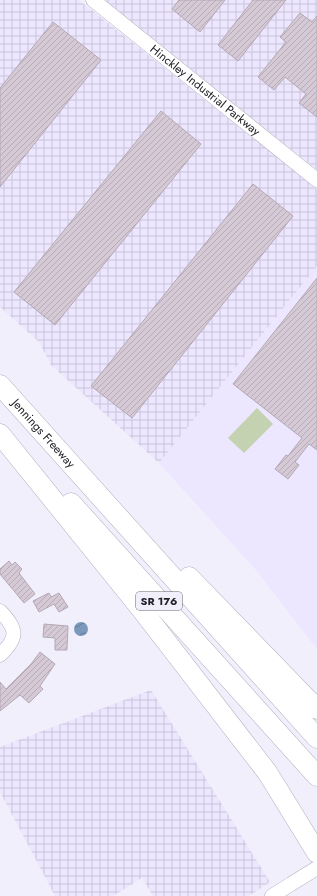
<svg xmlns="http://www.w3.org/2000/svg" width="317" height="896" font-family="Jost,sans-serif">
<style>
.built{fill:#ece6fe}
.industrial{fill:url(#industrial-grid)}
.green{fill:#c4d2b1}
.water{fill:url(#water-waves)}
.building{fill:url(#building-hatch);stroke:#b4a8b5}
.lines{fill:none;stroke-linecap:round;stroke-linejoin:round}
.minor-casing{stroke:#b1aebd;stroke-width:15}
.highway-casing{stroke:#b1aebd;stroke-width:21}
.minor{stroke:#fff;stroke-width:14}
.highway{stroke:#fff;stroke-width:20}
.minor-bridge-casing{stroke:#b1aebd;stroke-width:15;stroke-linecap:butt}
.minor-bridge{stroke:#fff;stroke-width:14}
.labels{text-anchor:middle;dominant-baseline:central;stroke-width:4;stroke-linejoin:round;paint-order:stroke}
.shield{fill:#f2effd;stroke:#605f67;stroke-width:1}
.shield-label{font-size:11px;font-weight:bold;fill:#222127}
.street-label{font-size:12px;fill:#222127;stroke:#f2effd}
</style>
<defs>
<pattern id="industrial-grid" width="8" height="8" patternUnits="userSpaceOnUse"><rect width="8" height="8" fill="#ece6fe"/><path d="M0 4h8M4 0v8" fill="none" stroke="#cac5da"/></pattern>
<pattern id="water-waves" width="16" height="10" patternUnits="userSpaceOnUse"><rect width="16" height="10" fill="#7c99bc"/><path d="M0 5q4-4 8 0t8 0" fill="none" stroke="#657c99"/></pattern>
<pattern id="building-hatch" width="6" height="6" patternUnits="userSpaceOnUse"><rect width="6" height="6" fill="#d5c9d6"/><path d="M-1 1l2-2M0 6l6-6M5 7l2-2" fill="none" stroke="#b7acb8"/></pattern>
</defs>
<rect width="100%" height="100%" fill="#f2effd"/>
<!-- built -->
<polygon class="built" points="317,266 317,649 255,569 159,463"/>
<!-- industrial -->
<g class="industrial">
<polygon points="0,0 79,0 317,189 317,266 159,463 51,365 39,342 0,307"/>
<polygon points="105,0 317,0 317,170"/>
<polygon points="151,690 270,882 249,896 153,896 142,878 113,896 55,896 0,792 0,747"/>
</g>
<!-- green -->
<polygon class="green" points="257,408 273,424 244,453 228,438"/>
<!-- water -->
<circle class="water" cx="81" cy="629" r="7"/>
<!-- building -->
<g class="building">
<polygon points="179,0 225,0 200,32 172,9"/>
<polygon points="253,0 286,0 238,61 218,45"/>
<polygon points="300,13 312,22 317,16 317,117 299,103 306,94 285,77 274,90 258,77 286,42 280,37"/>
<polygon points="53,22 101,60 0,187 0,88"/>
<polygon points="161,111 201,144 55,325 14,292"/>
<polygon points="253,184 293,216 132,418 91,386"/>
<polygon points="317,278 317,450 309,444 295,462 299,465 288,479 275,469 286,455 288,456 302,438 233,384"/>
<polygon points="9,561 12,565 15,562 22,569 19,573 35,594 24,603 0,574 0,569"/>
<polygon points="49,593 51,597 59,593 68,607 59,612 54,604 39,612 33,601"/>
<polygon points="44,624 68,626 67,650 55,650 55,638 43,637"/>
<polygon points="40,652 55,664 40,686 43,689 29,703 20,695 0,711 0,682 6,689 31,664"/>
</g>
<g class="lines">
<defs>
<g id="minor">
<path id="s1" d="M93,0L317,180"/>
<path d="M0,611C17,629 19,637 0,655"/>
<polyline points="272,896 291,884"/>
</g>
<g id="highway">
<path id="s2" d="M0,385L317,738"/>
<polyline points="0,434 142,610 267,772 277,788 317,853"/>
<polyline points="71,503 317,776"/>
<polyline points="189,577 317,709"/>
</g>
</defs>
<!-- minor casing -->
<use href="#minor" class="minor-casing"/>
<!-- highway casing -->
<use href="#highway" class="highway-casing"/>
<!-- minor -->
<use href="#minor" class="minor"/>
<!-- highway -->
<use href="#highway" class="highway"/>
<defs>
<polyline id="minor-bridge" points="291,884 317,868"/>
</defs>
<!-- minor-bridge casing -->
<use href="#minor-bridge" class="minor-bridge-casing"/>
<!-- minor-bridge -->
<use href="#minor-bridge" class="minor-bridge"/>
</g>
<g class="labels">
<!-- shield labels -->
<rect class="shield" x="136" y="592" width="46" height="18" rx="3"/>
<g class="shield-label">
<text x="159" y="601">SR 176</text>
</g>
<!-- street labels -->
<g class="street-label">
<text stroke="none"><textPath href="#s1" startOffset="144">Hinckley Industrial Parkway</textPath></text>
<text stroke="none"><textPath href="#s2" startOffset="65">Jennings Freeway</textPath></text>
</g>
</g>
</svg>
